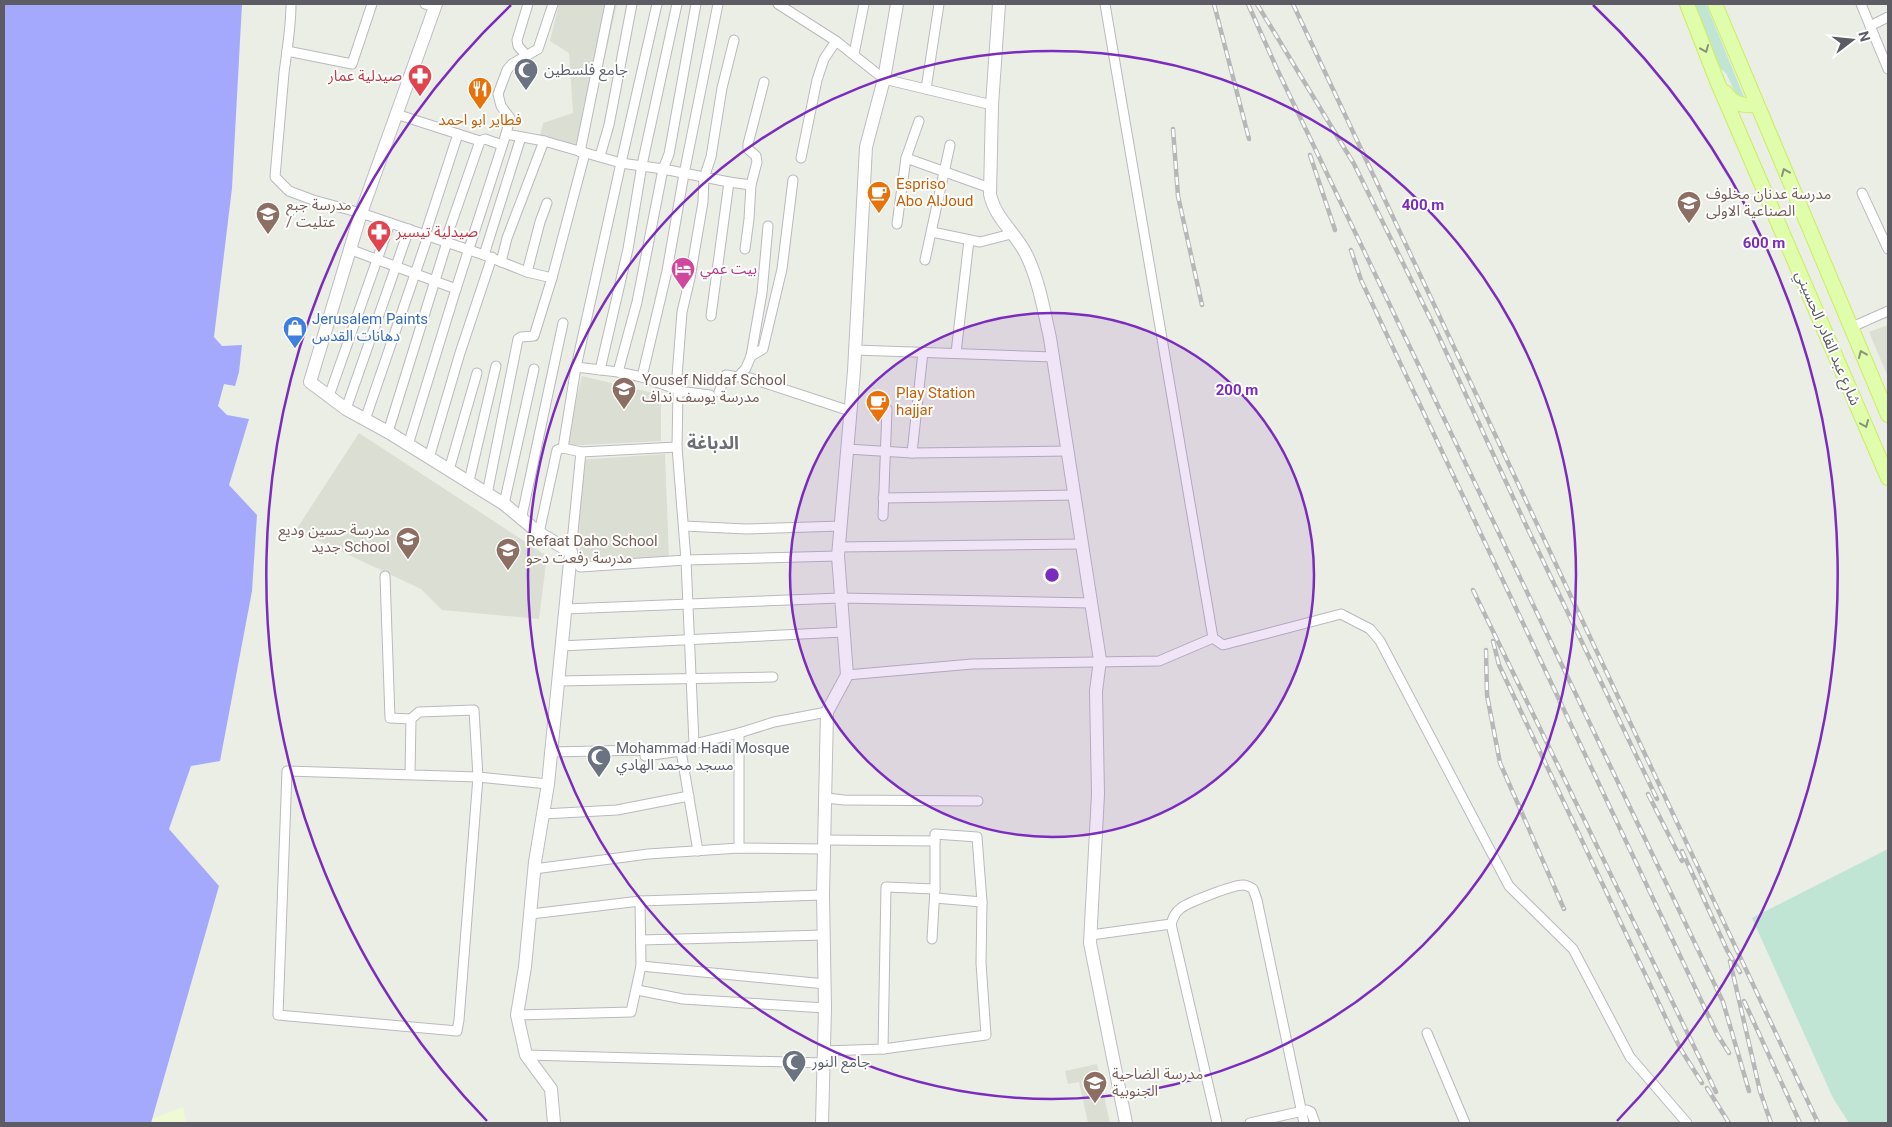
<svg xmlns="http://www.w3.org/2000/svg" width="1892" height="1127" font-family="Roboto,'Noto Sans Arabic',sans-serif">
<style>
.education{fill:#dbded2}
.green{fill:#c1e5d4}
.sand{fill:#effad4}
.water{fill:#a5a9fd}
.lines{fill:none;stroke-linecap:round;stroke-linejoin:round}
.street-casing{stroke:#bab9c0;stroke-width:11}
.secondary-casing{stroke:#bebcc5;stroke-width:14}
.primary-casing{stroke:#cbee5d;stroke-width:16}
.street{stroke:#fff;stroke-width:9}
.secondary{stroke:#fff;stroke-width:12}
.primary{stroke:#dffdaa;stroke-width:14}
.rail-casing{stroke:#b7b7b8;stroke-width:4.5}
.rail{stroke:#fff;stroke-width:2.5;stroke-dasharray:8;stroke-linecap:butt}
.oneway{stroke:#8a947c}
.ring{fill:none;stroke:#7b2cbf;stroke-width:2.5}
.labels{text-anchor:middle;dominant-baseline:central;stroke-width:4;stroke-linejoin:round;paint-order:stroke}
.worship-label{font-size:15px;fill:#5b616d;stroke:#fff;text-anchor:start}
.health-label{font-size:15px;fill:#be3a42;stroke:#fff;text-anchor:end}
.food-label{font-size:15px;fill:#c56008;stroke:#fff;text-anchor:start}
.education-label{font-size:15px;fill:#785e54;stroke:#fff;text-anchor:start}
.hotel-label{font-size:15px;fill:#b23c85;stroke:#fff;text-anchor:start}
.shop-label{font-size:15px;fill:#366cbe;stroke:#fff;text-anchor:start}
.street-label{font-size:15px;fill:#5d5c64;stroke:#fff}
.quarter-label{font-size:18px;font-weight:bold;fill:#6d6d76;stroke:#fff}
.centre{fill:#7b2cbf;stroke:#fff;stroke-width:2.5}
.ring-label{font-size:15px;text-anchor:middle;font-weight:bold;fill:#7b2cbf;stroke:#fff;stroke-width:4;stroke-linejoin:round;paint-order:stroke}
</style>
<rect width="100%" height="100%" fill="#ebeee4"/>
<!-- education -->
<g class="education">
<polygon points="559,4 617,4 583,153 538,138 541,132 543,123 573,113 569,53 550,41"/>
<polygon points="1888,325 1888,377 1869,332"/>
<polygon points="582,376 661,395 661,441 564,446"/>
<polygon points="359,433 547,556 539,619 442,610 421,589 296,530"/>
<polygon points="665,454 669,559 580,562 578,460"/>
<polygon points="1097,1064 1110,1123 1088,1123 1079,1082 1068,1084 1065,1071"/>
</g>
<!-- green -->
<g class="green">
<polygon points="1694,4 1706,4 1744,97 1739,101 1726,73 1719,67"/>
<polygon points="1888,849 1888,1123 1849,1123 1833,1098 1752,918"/>
</g>
<!-- sand -->
<polygon class="sand" points="183,1107 186,1123 151,1123 152,1119"/>
<!-- water -->
<polygon class="water" points="4,4 242,4 232,188 214,337 222,346 242,345 239,372 235,386 224,384 218,406 227,415 249,419 229,485 257,515 252,591 220,761 191,766 169,829 219,886 151,1123 4,1123"/>
<g class="lines">
<defs>
<g id="street">
<path d="M291,4C291,27 287,50 284,73C281,108 278,143 275,177L289,191L313,200L361,213L484,255L527,272L552,278"/>
<polyline points="425,4 434,7"/>
<polyline points="657,4 621,163 663,169 729,182 711,316"/>
<polyline points="778,4 836,41 884,79 992,105"/>
<polyline points="1105,4 1213,638"/>
<polyline points="1861,4 1888,69"/>
<polyline points="1870,26 1888,17"/>
<polyline points="287,51 352,64 372,4"/>
<polyline points="854,54 864,4"/>
<polyline points="526,55 518,46 517,40 528,4"/>
<polyline points="926,89 939,4"/>
<polyline points="396,114 458,134"/>
<polyline points="506,134 544,141 621,163 576,367"/>
<polyline points="580,152 610,4"/>
<polyline points="600,156 609,125 632,4"/>
<polyline points="801,158 817,80 824,59 836,41"/>
<polyline points="906,158 990,188"/>
<polyline points="729,182 751,185"/>
<polyline points="1862,193 1888,249"/>
<polyline points="897,224 906,158 919,121"/>
<polyline points="932,232 980,242 1011,234"/>
<polyline points="425,235 458,134 480,141"/>
<polyline points="445,242 480,141 485,139 502,145"/>
<polyline points="349,249 456,289"/>
<polyline points="745,249 749,219 751,185 757,162 756,156 748,149 748,144 764,82"/>
<polyline points="484,255 521,137"/>
<polyline points="925,260 950,145"/>
<polyline points="501,262 507,238 544,141"/>
<polyline points="527,272 540,222 547,203"/>
<polyline points="1852,327 1888,311"/>
<polyline points="855,350 1054,357"/>
<polyline points="956,353 969,240"/>
<polyline points="751,356 762,293 768,226"/>
<polyline points="600,370 628,249 642,165 677,4"/>
<polyline points="618,372 637,302 663,169 669,154 696,4"/>
<polyline points="642,377 667,271 684,174 718,4"/>
<polyline points="750,378 850,411"/>
<polyline points="676,389 678,391 677,447 686,560 694,744"/>
<polyline points="678,391 710,395"/>
<polyline points="719,392 726,375 738,377 746,368 751,356 763,349 782,269 793,180"/>
<polyline points="329,396 390,223"/>
<polyline points="346,409 409,229"/>
<polyline points="365,420 428,236"/>
<polyline points="388,432 447,242"/>
<polyline points="408,445 456,289 506,134 510,118 501,106 498,94 507,70 512,64 538,49 553,4"/>
<polyline points="677,447 581,452 563,448 576,367 618,372 642,377 676,389 682,312 690,278 703,202 704,178 711,157 722,88 734,40"/>
<polyline points="847,449 912,453 1068,451"/>
<polyline points="581,452 571,552 580,567 686,560 838,556"/>
<polyline points="912,453 923,352"/>
<polyline points="429,458 460,353 492,257"/>
<polyline points="449,470 477,373"/>
<polyline points="469,481 496,366"/>
<polyline points="487,494 518,339 521,337 534,336 552,278 585,153"/>
<polyline points="883,498 1075,495"/>
<polyline points="504,504 534,369"/>
<polyline points="883,516 887,409"/>
<polyline points="521,520 563,323"/>
<polyline points="684,526 746,529 841,526"/>
<polyline points="539,533 557,450 563,448"/>
<polyline points="839,547 1082,544"/>
<polyline points="385,576 390,718 411,719"/>
<polyline points="565,609 840,598 1091,603"/>
<polyline points="561,646 843,632"/>
<polyline points="847,675 972,664 1159,661 1213,638 1223,645 1341,614 1370,629 1380,641 1509,886 1573,949 1630,1057 1687,1123"/>
<polyline points="558,681 773,677"/>
<polyline points="681,751 698,851"/>
<polyline points="550,752 645,750 645,756 681,751 694,744 739,733 774,722 827,712"/>
<polyline points="410,775 411,719 419,712 474,710 478,777 459,1020 457,1031 278,1015 287,771 478,777 548,784"/>
<polyline points="826,798 844,800 978,801"/>
<polyline points="543,814 617,810 689,796"/>
<polyline points="824,840 935,841"/>
<polyline points="739,848 739,733"/>
<polyline points="534,869 648,854 739,848 824,849"/>
<polyline points="935,898 982,902"/>
<polyline points="531,914 640,901 823,895"/>
<polyline points="1171,924 1217,1123"/>
<path d="M1091,935L1171,924C1173,918 1175,912 1181,908C1189,902 1233,885 1243,885C1247,885 1250,887 1253,889L1257,900L1304,1123"/>
<polyline points="641,940 824,935"/>
<polyline points="641,966 825,984"/>
<polyline points="637,990 683,999 825,1008"/>
<polyline points="517,1015 631,1012 641,966 640,901"/>
<polyline points="1427,1033 1465,1123"/>
<polyline points="883,1049 886,887 935,889"/>
<polyline points="824,1051 883,1049 986,1035 981,963 982,902 977,837 935,834 935,889 932,939"/>
<polyline points="526,1055 824,1063"/>
<polyline points="1250,1123 1307,1110 1311,1112 1315,1123"/>
</g>
<g id="secondary">
<polyline points="436,4 361,213 310,382 346,409 388,432 504,504 539,533 571,552 548,784 535,862 525,967 517,1015 526,1055 551,1089 554,1123"/>
<path d="M999,4L992,105L990,194C995,219 1017,234 1027,256C1039,281 1044,311 1050,338L1100,660L1096,691L1098,794L1090,943L1126,1123"/>
<polyline points="822,1123 825,1008 823,895 827,712 847,675 838,556 854,371 866,147 884,79 897,4"/>
</g>
<g id="primary">
<polyline points="1687,4 1717,81 1888,478"/>
<polyline points="1715,4 1888,415"/>
<path d="M1725,92C1733,104 1742,106 1756,105"/>
</g>
</defs>
<!-- street casing -->
<use href="#street" class="street-casing"/>
<!-- secondary casing -->
<use href="#secondary" class="secondary-casing"/>
<!-- primary casing -->
<use href="#primary" class="primary-casing"/>
<!-- street -->
<use href="#street" class="street"/>
<!-- secondary -->
<use href="#secondary" class="secondary"/>
<!-- primary -->
<use href="#primary" class="primary"/>
<defs>
<g id="rail">
<polyline points="1214,4 1249,139"/>
<polyline points="1248,4 1277,69 1723,1002 1749,1091"/>
<polyline points="1257,4 1354,164 1435,328 1524,521 1657,799"/>
<polyline points="1293,4 1818,1123"/>
<polyline points="1173,129 1178,196 1202,305"/>
<polyline points="1310,155 1335,230"/>
<polyline points="1351,250 1361,280 1717,1034 1729,1053"/>
<polyline points="1473,590 1716,1092"/>
<polyline points="1493,641 1499,665 1680,1048 1702,1083"/>
<polyline points="1486,650 1487,695 1500,763 1564,909"/>
<polyline points="1648,794 1682,861"/>
<polyline points="1682,851 1727,950 1740,972"/>
<polyline points="1730,961 1760,1091 1771,1123"/>
<polyline points="1744,1001 1800,1123"/>
<polyline points="1707,1088 1729,1123"/>
</g>
</defs>
<!-- rail casing -->
<use href="#rail" class="rail-casing"/>
<!-- rail -->
<use href="#rail" class="rail"/>
</g>
<!-- one-way arrows -->
<defs><path id="oneway-chevron" d="M-2-3.5L2.5 0L-2 3.5" fill="none" stroke-width="1.6" stroke-linecap="round" stroke-linejoin="round" transform="scale(1.25)"/></defs>
<g class="oneway">
<use href="#oneway-chevron" transform="translate(1705 49) rotate(68)"/>
<use href="#oneway-chevron" transform="translate(1785 172) rotate(-113)"/>
<use href="#oneway-chevron" transform="translate(1862 354) rotate(-113)"/>
<use href="#oneway-chevron" transform="translate(1865 424) rotate(67)"/>
</g>
<!-- distance rings -->
<circle cx="1052" cy="575" r="262" fill="#7b2cbf" fill-opacity=".12"/>
<g class="ring">
<circle cx="1052" cy="575" r="262"/>
<circle cx="1052" cy="575" r="524"/>
<path d="M487 1121A786 786 0 0 1 511 5M1593 5A786 786 0 0 1 1617 1121"/>
</g>
<!-- icons -->
<defs>
<symbol id="mosque-pin" viewBox="-11 -11 22 30"><path d="M0 17L-7.5 6A9.5 9.5 0 1 1 7.5 6Z" fill="#6b7280" stroke="#fff"/><path d="M3.5-4.9A6 6 0 1 0 3.5 4.9A5 5 0 1 1 3.5-4.9Z" fill="#fff"/></symbol>
<symbol id="pharmacy-pin" viewBox="-11 -11 22 30"><path d="M0 17L-7.5 6A9.5 9.5 0 1 1 7.5 6Z" fill="#e0444e" stroke="#fff"/><path d="M-2-6h4v4h4v4h-4v4h-4v-4h-4v-4h4Z" fill="#fff"/></symbol>
<symbol id="restaurant-pin" viewBox="-11 -11 22 30"><path d="M0 17L-7.5 6A9.5 9.5 0 1 1 7.5 6Z" fill="#e8710a" stroke="#fff"/><path d="M-5-6h1v4h1v-4h1v4h1v-4h1v5L-1.5 .5V6h-2V.5L-5-1ZM5-6V6H3V1.5H1.5Q1.5-4 5-6Z" fill="#fff"/></symbol>
<symbol id="cafe-pin" viewBox="-11 -11 22 30"><path d="M0 17L-7.5 6A9.5 9.5 0 1 1 7.5 6Z" fill="#e8710a" stroke="#fff"/><path d="M-5.5-4.5H6V0H3Q3 3.5 0 3.5H-2.5Q-5.5 3.5-5.5 0ZM3-3.2v2h1.7v-2ZM-6 4.5H4V6H-6Z" fill="#fff"/></symbol>
<symbol id="school-pin" viewBox="-11 -11 22 30"><path d="M0 17L-7.5 6A9.5 9.5 0 1 1 7.5 6Z" fill="#8d6e63" stroke="#fff"/><path d="M0-5L7-2L0 1L-7-2ZM-4 1L0 2.5L4 1V4Q0 6-4 4Z" fill="#fff"/></symbol>
<symbol id="hotel-pin" viewBox="-11 -11 22 30"><path d="M0 17L-7.5 6A9.5 9.5 0 1 1 7.5 6Z" fill="#d1479c" stroke="#fff"/><path d="M-6-4.5h1.5V1H6V5H4.5V3h-9V5H-6ZM-4 0a1.8 1.8 0 1 1 3.6 0ZM.5 0V-2.5h3Q6-2.5 6 0Z" fill="#fff"/></symbol>
<symbol id="shop-pin" viewBox="-11 -11 22 30"><path d="M0 17L-7.5 6A9.5 9.5 0 1 1 7.5 6Z" fill="#3f7fe0" stroke="#fff"/><path d="M-5-2.5h2.3a2.7 3.5 0 0 1 5.4 0H5L5.5 6h-11ZM-1.5-2.5h3a1.5 2.3 0 0 0-3 0Z" fill="#fff"/></symbol>
</defs>
<g fill-rule="evenodd">
<use href="#mosque-pin" x="512" y="56" width="28" height="38"/>
<use href="#pharmacy-pin" x="406" y="62" width="28" height="38"/>
<use href="#restaurant-pin" x="466" y="75" width="28" height="38"/>
<use href="#cafe-pin" x="865" y="179" width="28" height="38"/>
<use href="#school-pin" x="1675" y="189" width="28" height="38"/>
<use href="#school-pin" x="254" y="200" width="28" height="38"/>
<use href="#pharmacy-pin" x="365" y="218" width="28" height="38"/>
<use href="#hotel-pin" x="669" y="255" width="28" height="38"/>
<use href="#shop-pin" x="281" y="314" width="28" height="38"/>
<use href="#school-pin" x="610" y="375" width="28" height="38"/>
<use href="#cafe-pin" x="864" y="388" width="28" height="38"/>
<use href="#school-pin" x="394" y="525" width="28" height="38"/>
<use href="#school-pin" x="494" y="536" width="28" height="38"/>
<use href="#mosque-pin" x="585" y="743" width="28" height="38"/>
<use href="#mosque-pin" x="780" y="1048" width="28" height="38"/>
<use href="#school-pin" x="1081" y="1069" width="28" height="38"/>
</g>
<g class="labels">
<!-- worship labels -->
<g class="worship-label">
<text x="544" y="70">جامع فلسطين</text>
<text x="616" y="748">Mohammad Hadi Mosque<tspan x="616" dy="17">مسجد محمد الهادي</tspan></text>
<text x="812" y="1062">جامع النور</text>
</g>
<!-- health labels -->
<g class="health-label">
<text x="402" y="76">صيدلية عمار</text>
<text x="396" y="232" text-anchor="start">صيدلية تيسير</text>
</g>
<!-- food labels -->
<g class="food-label">
<text x="480" y="120" text-anchor="middle">فطاير ابو احمد</text>
<text x="896" y="184">Espriso<tspan x="896" dy="17">Abo AlJoud</tspan></text>
<text x="896" y="393">Play Station<tspan x="896" dy="17">hajjar</tspan></text>
</g>
<!-- education labels -->
<g class="education-label">
<text x="1706" y="194">مدرسة عدنان مخلوف<tspan x="1706" dy="17">الصناعية الاولى</tspan></text>
<text x="286" y="205">مدرسة جبع<tspan x="286" dy="17">/ عتليت</tspan></text>
<text x="642" y="380">Yousef Niddaf School<tspan x="642" dy="17">مدرسة يوسف نداف</tspan></text>
<text x="390" y="530" text-anchor="end">مدرسة حسين وديع<tspan x="390" dy="17">جديد School</tspan></text>
<text x="526" y="541">Refaat Daho School<tspan x="526" dy="17">مدرسة رفعت دحو</tspan></text>
<text x="1112" y="1074">مدرسة الضاحية<tspan x="1112" dy="17">الجنوبية</tspan></text>
</g>
<!-- hotel labels -->
<g class="hotel-label">
<text x="700" y="269">بيت عمي</text>
</g>
<!-- shop labels -->
<g class="shop-label">
<text x="312" y="319">Jerusalem Paints<tspan x="312" dy="17">دهانات القدس</tspan></text>
</g>
<!-- street labels -->
<g class="street-label">
<text transform="translate(1828 338) rotate(67)">شارع عبد القادر الحسيني</text>
</g>
<!-- quarter labels -->
<g class="quarter-label">
<text x="713" y="442">الدباغة</text>
</g>
</g>
<circle cx="1052" cy="575" r="8" class="centre"/>
<g class="ring-label">
<text x="1423" y="210">400 m</text>
<text x="1764" y="248">600 m</text>
<text x="1237" y="395">200 m</text>
</g>
<!-- border -->
<rect width="1892" height="1127" fill="none" stroke="#5d5c64" stroke-width="10"/>
<!-- north arrow -->
<g transform="translate(1852 40) rotate(74)" stroke="#ffffff" stroke-width="4" paint-order="stroke">
<path d="M0-4L9 19L0 12L-9 19Z" fill="#5d5c64"/>
<text y="-8" font-size="14" font-weight="bold" text-anchor="middle" fill="#5d5c64">N</text>
</g>
</svg>
